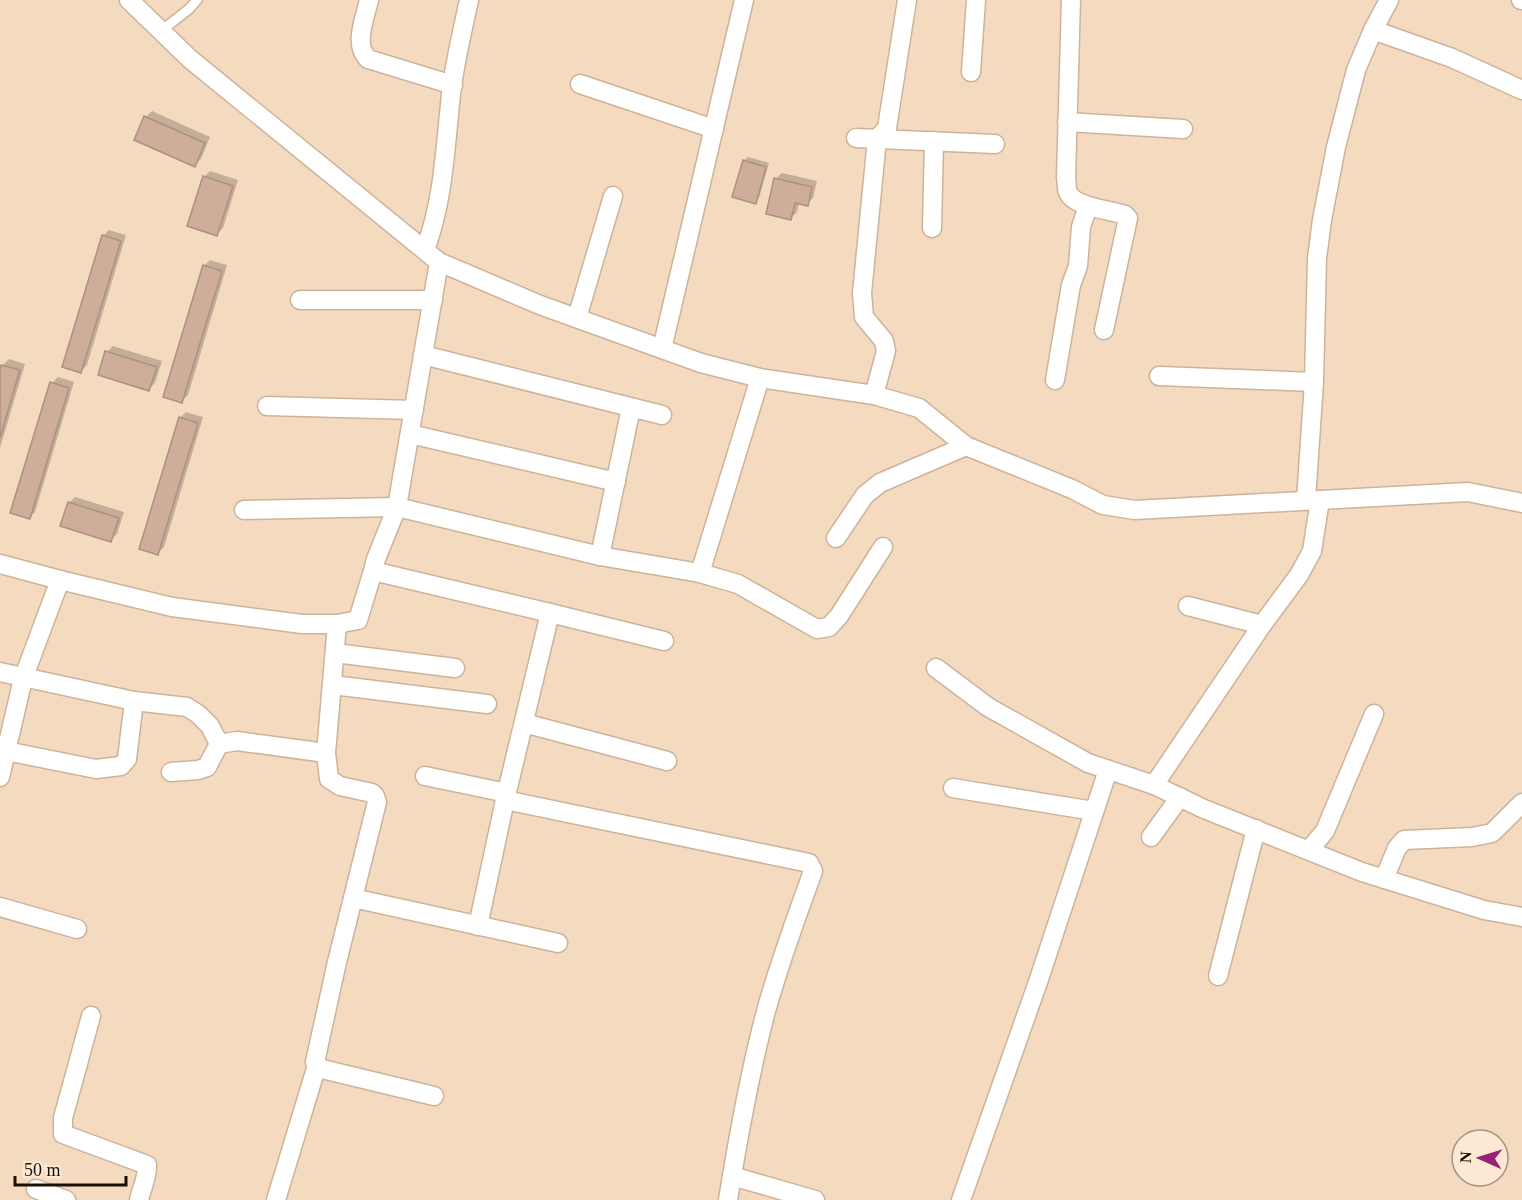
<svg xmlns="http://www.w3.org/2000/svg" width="1522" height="1200" font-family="'Times New Roman',serif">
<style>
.shadow{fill:#0003}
.building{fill:#ceae9b;stroke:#af907d;stroke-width:1.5}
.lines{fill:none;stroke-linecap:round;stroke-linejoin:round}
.service-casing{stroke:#cdb399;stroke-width:12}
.minor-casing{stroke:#cdb399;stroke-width:21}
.service{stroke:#fff;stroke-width:9}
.minor{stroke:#fff;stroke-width:18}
</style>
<rect width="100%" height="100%" fill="#f4dabf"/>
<!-- shadow -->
<g class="shadow">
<polygon points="152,111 210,137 201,159 195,165 146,117"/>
<polygon points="748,157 769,163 759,198 755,202 744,161"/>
<polygon points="210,171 238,180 223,228 217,234 204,177"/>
<polygon points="782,173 817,181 813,198 807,204 799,203 797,212 791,218 775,179"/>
<polygon points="109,230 126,235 87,365 81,371 103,236"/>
<polygon points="210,260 227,265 188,395 182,401 204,266"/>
<polygon points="113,346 162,361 155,383 149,389 107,352"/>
<polygon points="9,359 25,364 0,448 0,374 3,365"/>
<polygon points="58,377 74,382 35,512 29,518 52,383"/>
<polygon points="186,412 203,417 164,547 158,553 180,418"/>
<polygon points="75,497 124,512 117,534 111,540 69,503"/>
</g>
<!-- building -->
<g class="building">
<polygon points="144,116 205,143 195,167 134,140"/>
<polygon points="743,160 766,167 756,204 732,197"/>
<polygon points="203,176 233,186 217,236 187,226"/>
<polygon points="774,178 812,187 808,206 795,203 791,220 766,214"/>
<polygon points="102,235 121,241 81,373 62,367"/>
<polygon points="203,265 222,271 182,403 163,397"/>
<polygon points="105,351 157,367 149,391 98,375"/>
<polygon points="1,365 20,370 0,438 0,369"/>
<polygon points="50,382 69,388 30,519 10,513"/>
<polygon points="179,417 198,423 158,555 139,549"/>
<polygon points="68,502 119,518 111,542 60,526"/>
</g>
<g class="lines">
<defs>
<polyline id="service" points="161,31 189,9 197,0"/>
<g id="minor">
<path d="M129,0L190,59L439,262L397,507L376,559L373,571L550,613L505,800L809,863L813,871C796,919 778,966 765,1015C749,1076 738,1138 728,1200"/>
<path d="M369,0C365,18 353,45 368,59L453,85"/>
<path d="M1071,0L1066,177C1067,182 1066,188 1068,192C1073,207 1111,210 1125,215L1128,218L1104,330"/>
<polyline points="1521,0 1522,0"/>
<polyline points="1373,30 1452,58 1522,90"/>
<polyline points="971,72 976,0"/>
<polyline points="580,84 714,129"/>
<polyline points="1067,122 1183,129"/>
<polyline points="856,138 995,144"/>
<polyline points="932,228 934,141"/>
<path d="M425,250C445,196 445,143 452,86C456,57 463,28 469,0"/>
<polyline points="439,262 540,305 701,363 760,378 874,395 919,408 966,446 1072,489 1103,505 1135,510 1468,492 1522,503"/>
<polyline points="300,300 433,300"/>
<polyline points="577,318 613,196"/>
<polyline points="662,349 744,0"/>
<polyline points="423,355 662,415"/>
<polyline points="1159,376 1314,382"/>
<polyline points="1055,380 1071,285 1078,266 1081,227 1088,206"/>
<polyline points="874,395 886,351 884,341 864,317 862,293 877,139 887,128 907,0"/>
<polyline points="267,406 414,410"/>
<polyline points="410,434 616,482"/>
<polyline points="1306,500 1314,382 1317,258 1322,220 1336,147 1356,70 1373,30 1389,0"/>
<polyline points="244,510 397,507 600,556 700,573 760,378"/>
<polyline points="836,538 865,495 880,483 966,446"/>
<polyline points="600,556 631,408"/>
<polyline points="0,564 60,580"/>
<polyline points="700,573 738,584 817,629 829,627 839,616 883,547"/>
<polyline points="1188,606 1262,625"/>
<polyline points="550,613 664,641"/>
<polyline points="337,624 326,753 329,779 340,786 372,793 375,796 377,802 337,962 315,1062 322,1069 434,1096"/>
<polyline points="335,653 455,668"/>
<polyline points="936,668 988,707 1088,763 1154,785 1262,625 1299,575 1312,551 1320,500"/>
<polyline points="0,672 134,701 187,707 198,714 210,726 219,744"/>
<polyline points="333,685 487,704"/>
<polyline points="524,723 667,761"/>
<polyline points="6,751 96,769 121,766 127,759 134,701"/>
<polyline points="171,772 198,770 207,767 219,744 237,741 326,753"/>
<polyline points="425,776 507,793"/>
<polyline points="0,777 23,679 60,580 172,607 302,624 337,624 358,620 373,571"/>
<polyline points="1154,785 1204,809 1362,872 1484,910 1522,917"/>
<polyline points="953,788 1094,811"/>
<polyline points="1151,837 1180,797"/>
<polyline points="1309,850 1325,831 1374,714"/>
<polyline points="1384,879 1397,848 1404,840 1472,837 1492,833 1522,803"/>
<polyline points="353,898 558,943"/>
<polyline points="0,907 77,929"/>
<polyline points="478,926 505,800"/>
<polyline points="1218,976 1256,829"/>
<path d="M91,1016L63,1118V1134L147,1165C148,1176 141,1190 139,1200"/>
<polyline points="732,1176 815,1200"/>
<polyline points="36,1189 66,1200"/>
<polyline points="276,1200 317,1065"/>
<polyline points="961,1200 1038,982 1108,770"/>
</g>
</defs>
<!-- service casing -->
<use href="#service" class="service-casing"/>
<!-- minor casing -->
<use href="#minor" class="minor-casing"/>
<!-- service -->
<use href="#service" class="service"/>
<!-- minor -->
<use href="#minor" class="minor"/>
</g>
<!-- north arrow -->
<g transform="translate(1480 1158) rotate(273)"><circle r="28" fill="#fde8d3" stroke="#a29281" stroke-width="1.5"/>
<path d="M0-4.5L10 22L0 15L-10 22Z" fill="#992079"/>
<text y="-9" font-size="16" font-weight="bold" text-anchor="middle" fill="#191007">N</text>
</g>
<!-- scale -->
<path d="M15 1176v9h111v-9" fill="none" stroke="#191007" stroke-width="3"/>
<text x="24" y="1176" font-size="18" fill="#191007" stroke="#fde8d3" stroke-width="4.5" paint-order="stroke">50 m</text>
</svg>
